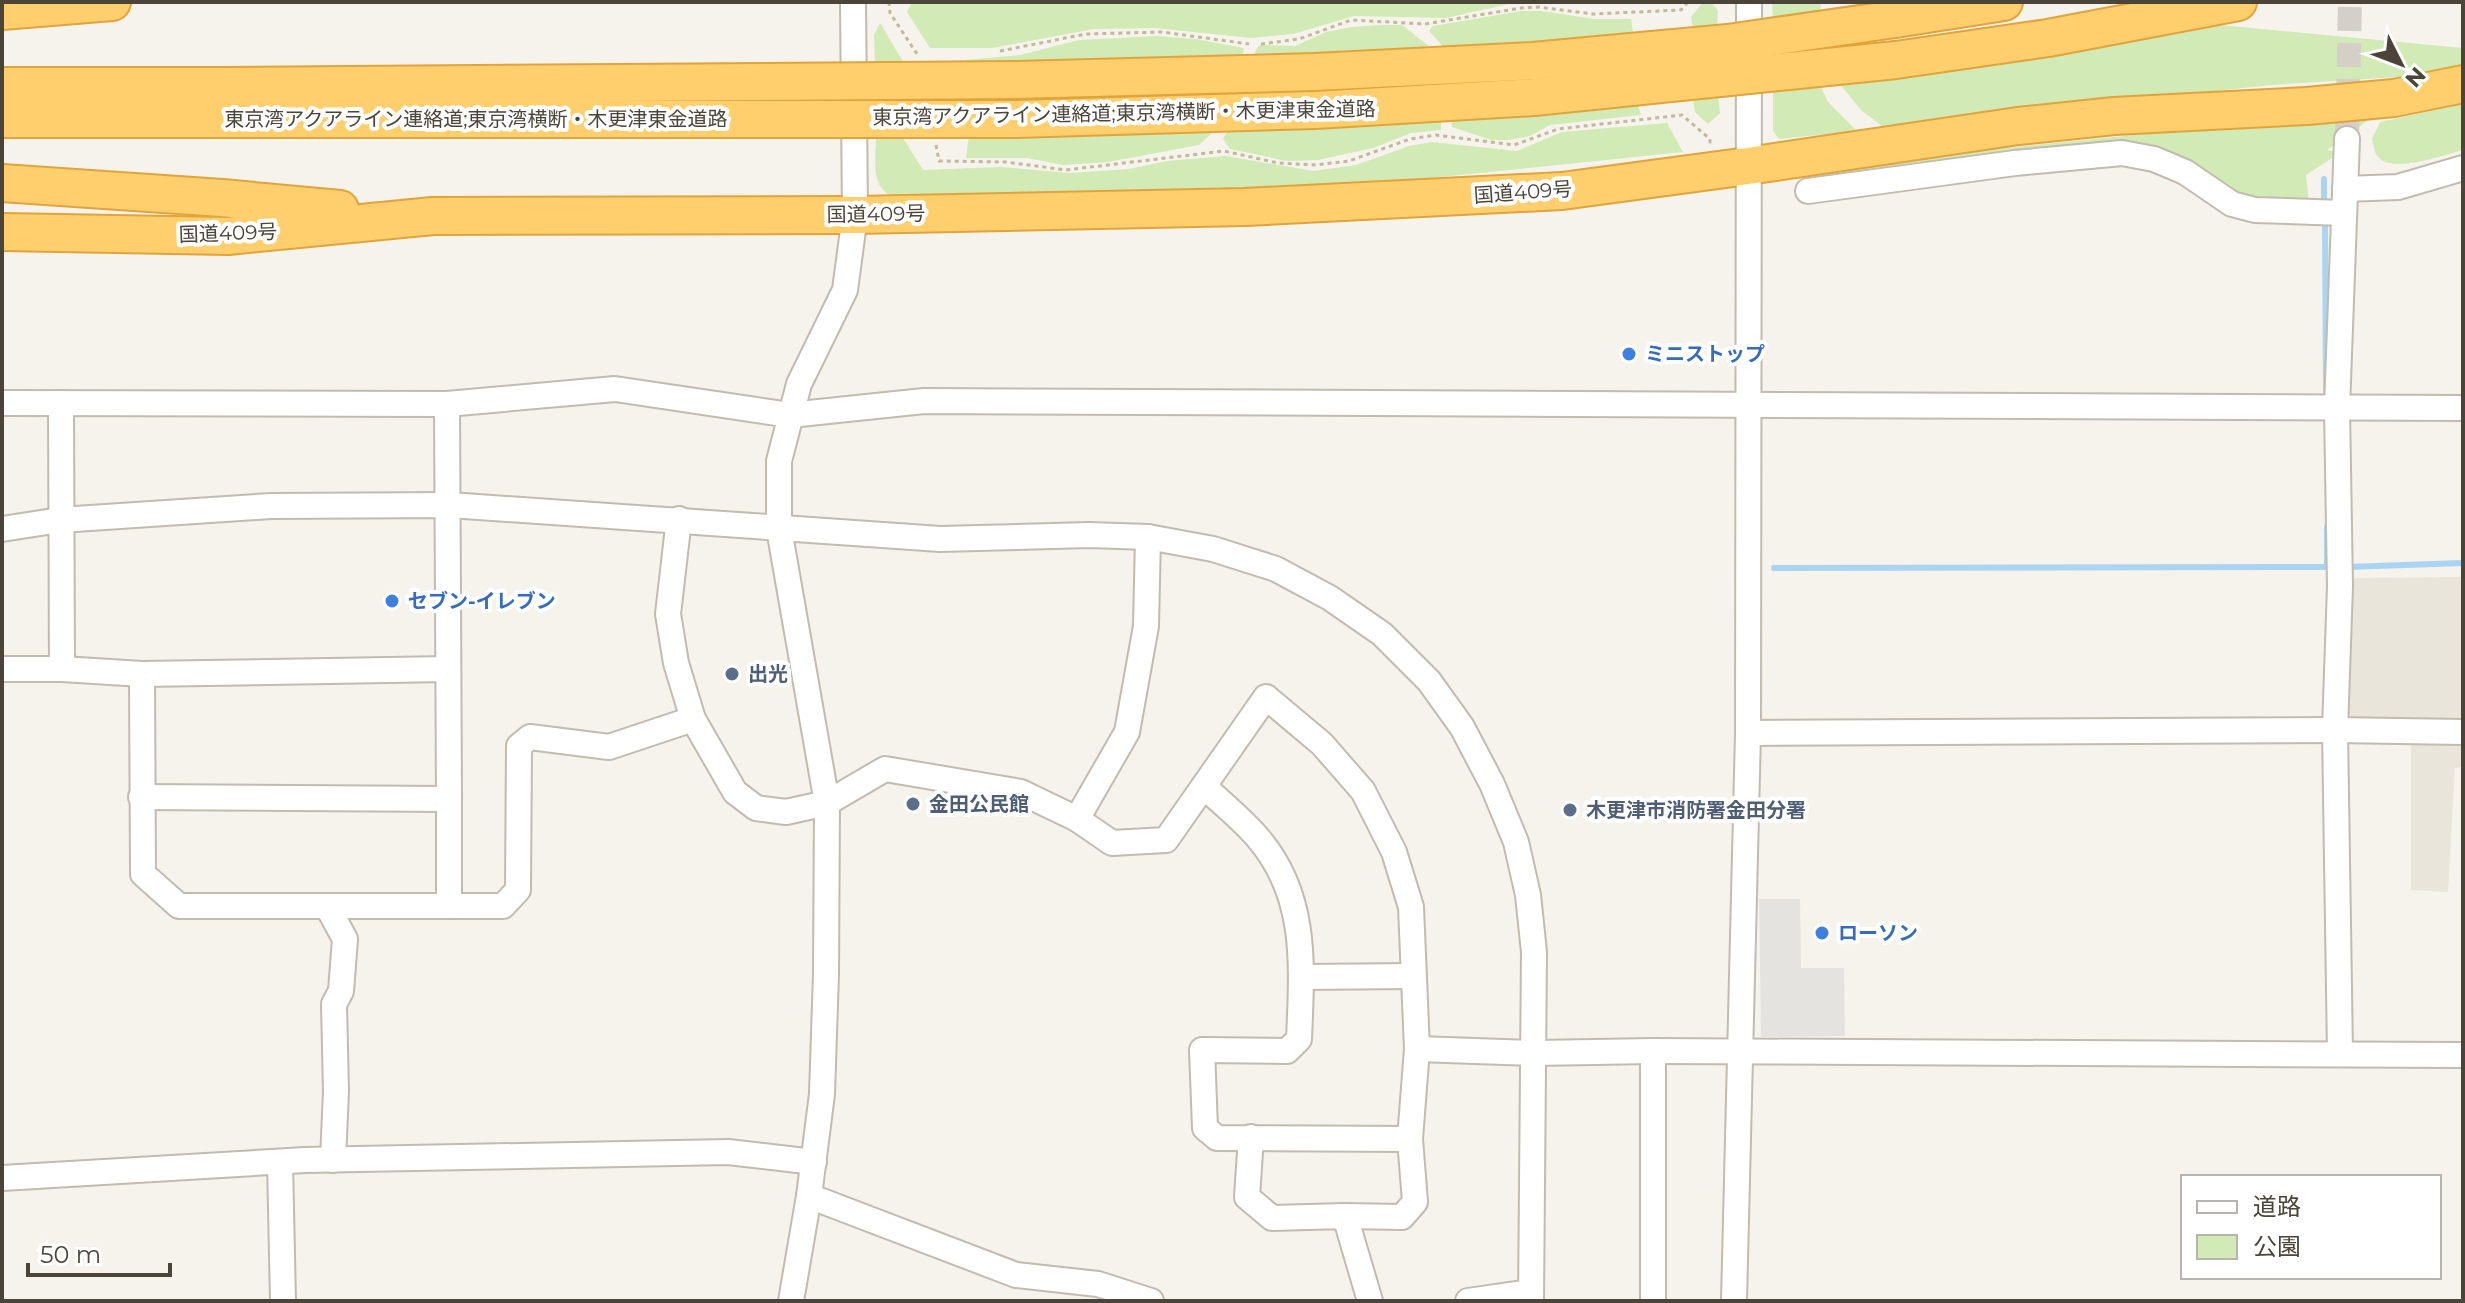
<svg xmlns="http://www.w3.org/2000/svg" width="2465" height="1303" font-family="Montserrat,'Noto Sans JP',sans-serif">
<style>
.residential{fill:#eae5da}
.green{fill:#d2eab5}
.parking{fill:#e5e3e0}
.lines{fill:none;stroke-linecap:round;stroke-linejoin:round}
.stream{stroke:#a9d4f2;stroke-width:6}
.minor-tunnel{stroke:#d4d0c8;stroke-width:24;stroke-dasharray:24 12;stroke-linecap:butt}
.minor-casing{stroke:#c2bbae;stroke-width:28}
.highway-casing{stroke:#e0a43c;stroke-width:40}
.path{stroke:#c4b79f;stroke-width:3;stroke-dasharray:4 4;stroke-linecap:butt}
.minor{stroke:#fff;stroke-width:24}
.highway{stroke:#ffcf6e;stroke-width:36}
.highway-bridge-casing{stroke:#e0a43c;stroke-width:40;stroke-linecap:butt}
.highway-bridge{stroke:#ffcf6e;stroke-width:36}
.shop-dot{fill:#3f7fe0;stroke:#fff;stroke-width:3}
.service-dot{fill:#5c6f8a;stroke:#fff;stroke-width:3}
.labels{text-anchor:middle;dominant-baseline:central;stroke-width:8;stroke-linejoin:round;paint-order:stroke}
.street-label{font-size:20px;fill:#4b4439;stroke:#fff}
.shop-label{font-size:20px;font-weight:bold;fill:#366cbe;stroke:#fff;text-anchor:start}
.service-label{font-size:20px;font-weight:bold;fill:#4e5e75;stroke:#fff;text-anchor:start}
</style>
<rect width="100%" height="100%" fill="#f6f3ec"/>
<!-- residential -->
<g class="residential">
<polygon points="2463,577 2463,722 2346,724 2347,578"/>
<polygon points="2411,739 2463,741 2463,767 2455,768 2448,892 2411,890"/>
</g>
<!-- green -->
<g class="green">
<polygon points="1059,2 1509,4 1446,18 1354,16 1293,34 1251,38 1155,28 1094,29 992,48 930,48 907,12 911,4"/>
<polygon points="1703,2 1710,2 1718,10 1717,26 1693,28 1691,17"/>
<polygon points="1772,2 1821,2 1820,13 1773,20"/>
<polygon points="1521,11 1542,11 1594,19 1631,19 1633,33 1446,50 1429,31 1433,26"/>
<polygon points="880,23 905,65 875,66 874,35"/>
<polygon points="2209,24 2463,48 2463,64 2446,74 2272,85 1882,126 1862,111 1838,82"/>
<polygon points="1381,25 1402,25 1435,51 1253,59 1256,50 1260,45 1295,46 1326,32 1351,27"/>
<polygon points="1157,36 1196,39 1244,48 1241,59 963,65 965,60 1020,55 1079,40"/>
<polygon points="1820,85 1828,102 1857,131 1779,139 1773,131 1773,89"/>
<polygon points="1718,97 1720,113 1708,124 1695,112 1693,99"/>
<path d="M2463,104V150C2445,155 2393,173 2379,158C2374,153 2374,146 2372,139L2380,122Z"/>
<polygon points="1638,105 1641,115 1550,125 1530,136 1509,140 1491,140 1452,127 1451,119"/>
<polygon points="2370,119 2327,150 2340,153 2306,175 2309,203 2238,201 2156,151 1804,186 1803,179 1904,158 2203,128"/>
<polygon points="1441,121 1441,130 1411,133 1373,148 1318,160 1287,161 1230,149 1223,139 1228,130"/>
<path d="M1667,123L1683,152L1421,179L1259,191L1105,196L889,195C870,183 876,157 876,137L903,138L923,170L1001,167L1069,173L1129,169L1167,161L1226,156L1313,171L1356,165L1409,146L1432,142L1517,151L1562,132Z"/>
<polygon points="1215,130 1199,145 1108,162 1063,165 1027,158 966,158 969,136"/>
</g>
<!-- parking -->
<polygon class="parking" points="1759,899 1800,899 1801,968 1844,968 1845,1036 1761,1037"/>
<g class="lines">
<!-- stream -->
<g class="stream">
<polyline points="2324,179 2324,207"/>
<polyline points="2325,219 2326,391"/>
<polyline points="2327,527 2327,567"/>
<polyline points="2347,567 2463,563"/>
<polyline points="1774,568 2335,567"/>
</g>
<!-- minor-tunnel -->
<polyline class="minor-tunnel" points="2347,139 2350,2"/>
<defs>
<g id="minor">
<polyline points="2345,189 2398,187 2463,168"/>
<polyline points="1808,191 2015,163 2122,153 2154,159 2185,172 2232,204 2255,210 2344,213"/>
<polyline points="2,403 447,404 615,389 790,415 924,401 2463,408"/>
<polyline points="61,403 62,669"/>
<polyline points="679,519 668,614 676,663 693,719 735,792 756,808 786,812 827,803 885,769 1021,792 1077,819 1112,843 1166,840 1266,697 1322,744 1363,791 1394,852 1411,907 1417,1049 1410,1139 1415,1202 1402,1217 1345,1216"/>
<polyline points="2,529 60,520 271,506 450,505 940,539 1089,535 1148,537 1213,549 1276,569 1330,598 1382,634 1429,681 1462,727 1492,784 1516,842 1528,895 1534,952 1531,1301"/>
<polyline points="2,669 62,669 142,674 448,669"/>
<polyline points="142,674 143,874 179,906 503,906 518,890 519,746 530,737 609,747 693,719"/>
<polyline points="1748,733 2335,730 2463,732"/>
<path d="M1204,786C1221,803 1242,819 1258,838C1308,896 1302,966 1299,1039L1287,1051L1202,1050L1205,1128L1217,1138L1410,1139"/>
<polyline points="141,797 449,799 447,404"/>
<polyline points="1077,819 1127,732 1146,626 1148,537"/>
<polyline points="327,906 345,939 341,991 334,1004 336,1091 333,1160"/>
<polyline points="449,906 449,799"/>
<polyline points="1302,977 1413,976"/>
<polyline points="1417,1049 1535,1053 1653,1051 2463,1055"/>
<polyline points="2340,1053 2335,730 2340,586 2337,408 2347,139"/>
<polyline points="1251,1137 1247,1197 1272,1218 1345,1216 1370,1301"/>
<polyline points="280,1162 283,1301"/>
<polyline points="2,1178 305,1160 728,1152 814,1162"/>
<polyline points="809,1196 1016,1275 1098,1284 1151,1301"/>
<polyline points="791,1301 809,1196 822,1094 826,974 827,803 779,529 779,461 799,384 845,290 855,215 853,2"/>
<polyline points="1468,1301 1531,1292"/>
<polyline points="1653,1301 1653,1051"/>
<polyline points="1734,1301 1748,733 1749,2"/>
</g>
<g id="highway">
<polyline points="2,11 112,2"/>
<polyline points="1895,19 2004,2"/>
<polyline points="1896,60 2048,38 2238,2"/>
<polyline points="2,86 225,86"/>
<polyline points="2,119 228,119"/>
<polyline points="2,183 222,198 340,209"/>
<polyline points="2,232 228,236 433,216 855,215 1245,207 1562,191 1748,166 2018,126 2114,116 2307,106 2394,98 2463,84"/>
</g>
</defs>
<!-- minor casing -->
<use href="#minor" class="minor-casing"/>
<!-- highway casing -->
<use href="#highway" class="highway-casing"/>
<!-- path -->
<g class="path">
<polyline points="889,2 890,13 917,54"/>
<polyline points="1261,44 1299,39 1351,20 1425,24 1521,8 1539,7 1593,14 1681,10 1688,2"/>
<polyline points="1000,51 1086,34 1162,32 1249,44"/>
<polyline points="936,145 939,161 1006,162 1066,170 1224,151 1278,163 1316,165 1349,161 1410,139 1436,135 1514,145 1558,129 1682,115 1710,139 1710,144"/>
</g>
<!-- minor -->
<use href="#minor" class="minor"/>
<!-- highway -->
<use href="#highway" class="highway"/>
<defs>
<g id="highway-bridge">
<polyline points="225,86 1015,80 1315,72 1533,61 1728,43 1895,19"/>
<polyline points="228,119 1016,119 1315,110 1534,97 1896,60"/>
</g>
</defs>
<!-- highway-bridge casing -->
<use href="#highway-bridge" class="highway-bridge-casing"/>
<!-- highway-bridge -->
<use href="#highway-bridge" class="highway-bridge"/>
</g>
<!-- markers -->
<g class="shop-dot">
<circle cx="1629" cy="354" r="8"/>
<circle cx="392" cy="601" r="8"/>
<circle cx="1822" cy="933" r="8"/>
</g>
<g class="service-dot">
<circle cx="732" cy="674" r="8"/>
<circle cx="913" cy="804" r="8"/>
<circle cx="1570" cy="810" r="8"/>
</g>
<g class="labels">
<!-- street labels -->
<g class="street-label">
<text transform="translate(1124 113) rotate(-1)">東京湾アクアライン連絡道;東京湾横断・木更津東金道路</text>
<text x="476" y="119">東京湾アクアライン連絡道;東京湾横断・木更津東金道路</text>
<text transform="translate(1523 192) rotate(-4)">国道409号</text>
<text transform="translate(876 214) rotate(-1)">国道409号</text>
<text transform="translate(228 233) rotate(-2)">国道409号</text>
</g>
<!-- shop labels -->
<g class="shop-label">
<text x="1645" y="354">ミニストップ</text>
<text x="408" y="601">セブン-イレブン</text>
<text x="1838" y="933">ローソン</text>
</g>
<!-- service labels -->
<g class="service-label">
<text x="748" y="674">出光</text>
<text x="929" y="804">金田公民館</text>
<text x="1586" y="810">木更津市消防署金田分署</text>
</g>
</g>
<!-- border -->
<rect width="2465" height="1303" fill="none" stroke="#4b4439" stroke-width="8"/>
<!-- legend -->
<rect x="2181" y="1175" width="260" height="104" fill="#ffffff" stroke="#b7b4b0" stroke-width="2"/>
<rect x="2197" y="1201" width="40" height="12" fill="#ffffff" stroke="#b7b4b0" stroke-width="2"/>
<text x="2253" y="1215" font-size="24" fill="#4b4439">道路</text>
<rect x="2197" y="1235" width="40" height="24" fill="#d2eab5" stroke="#b7b4b0" stroke-width="2"/>
<text x="2253" y="1255" font-size="24" fill="#4b4439">公園</text>
<!-- north arrow -->
<g transform="translate(2401 64) rotate(132)" stroke="#ffffff" stroke-width="6" paint-order="stroke">
<path d="M0-6L14 30L0 20L-14 30Z" fill="#4b4439"/>
<text y="-12" font-size="22" font-weight="bold" text-anchor="middle" fill="#4b4439">N</text>
</g>
<!-- scale -->
<path d="M28 1263v12h142v-12" fill="none" stroke="#4b4439" stroke-width="4"/>
<text x="40" y="1263" font-size="24" fill="#4b4439" stroke="#ffffff" stroke-width="6" paint-order="stroke">50 m</text>
</svg>
